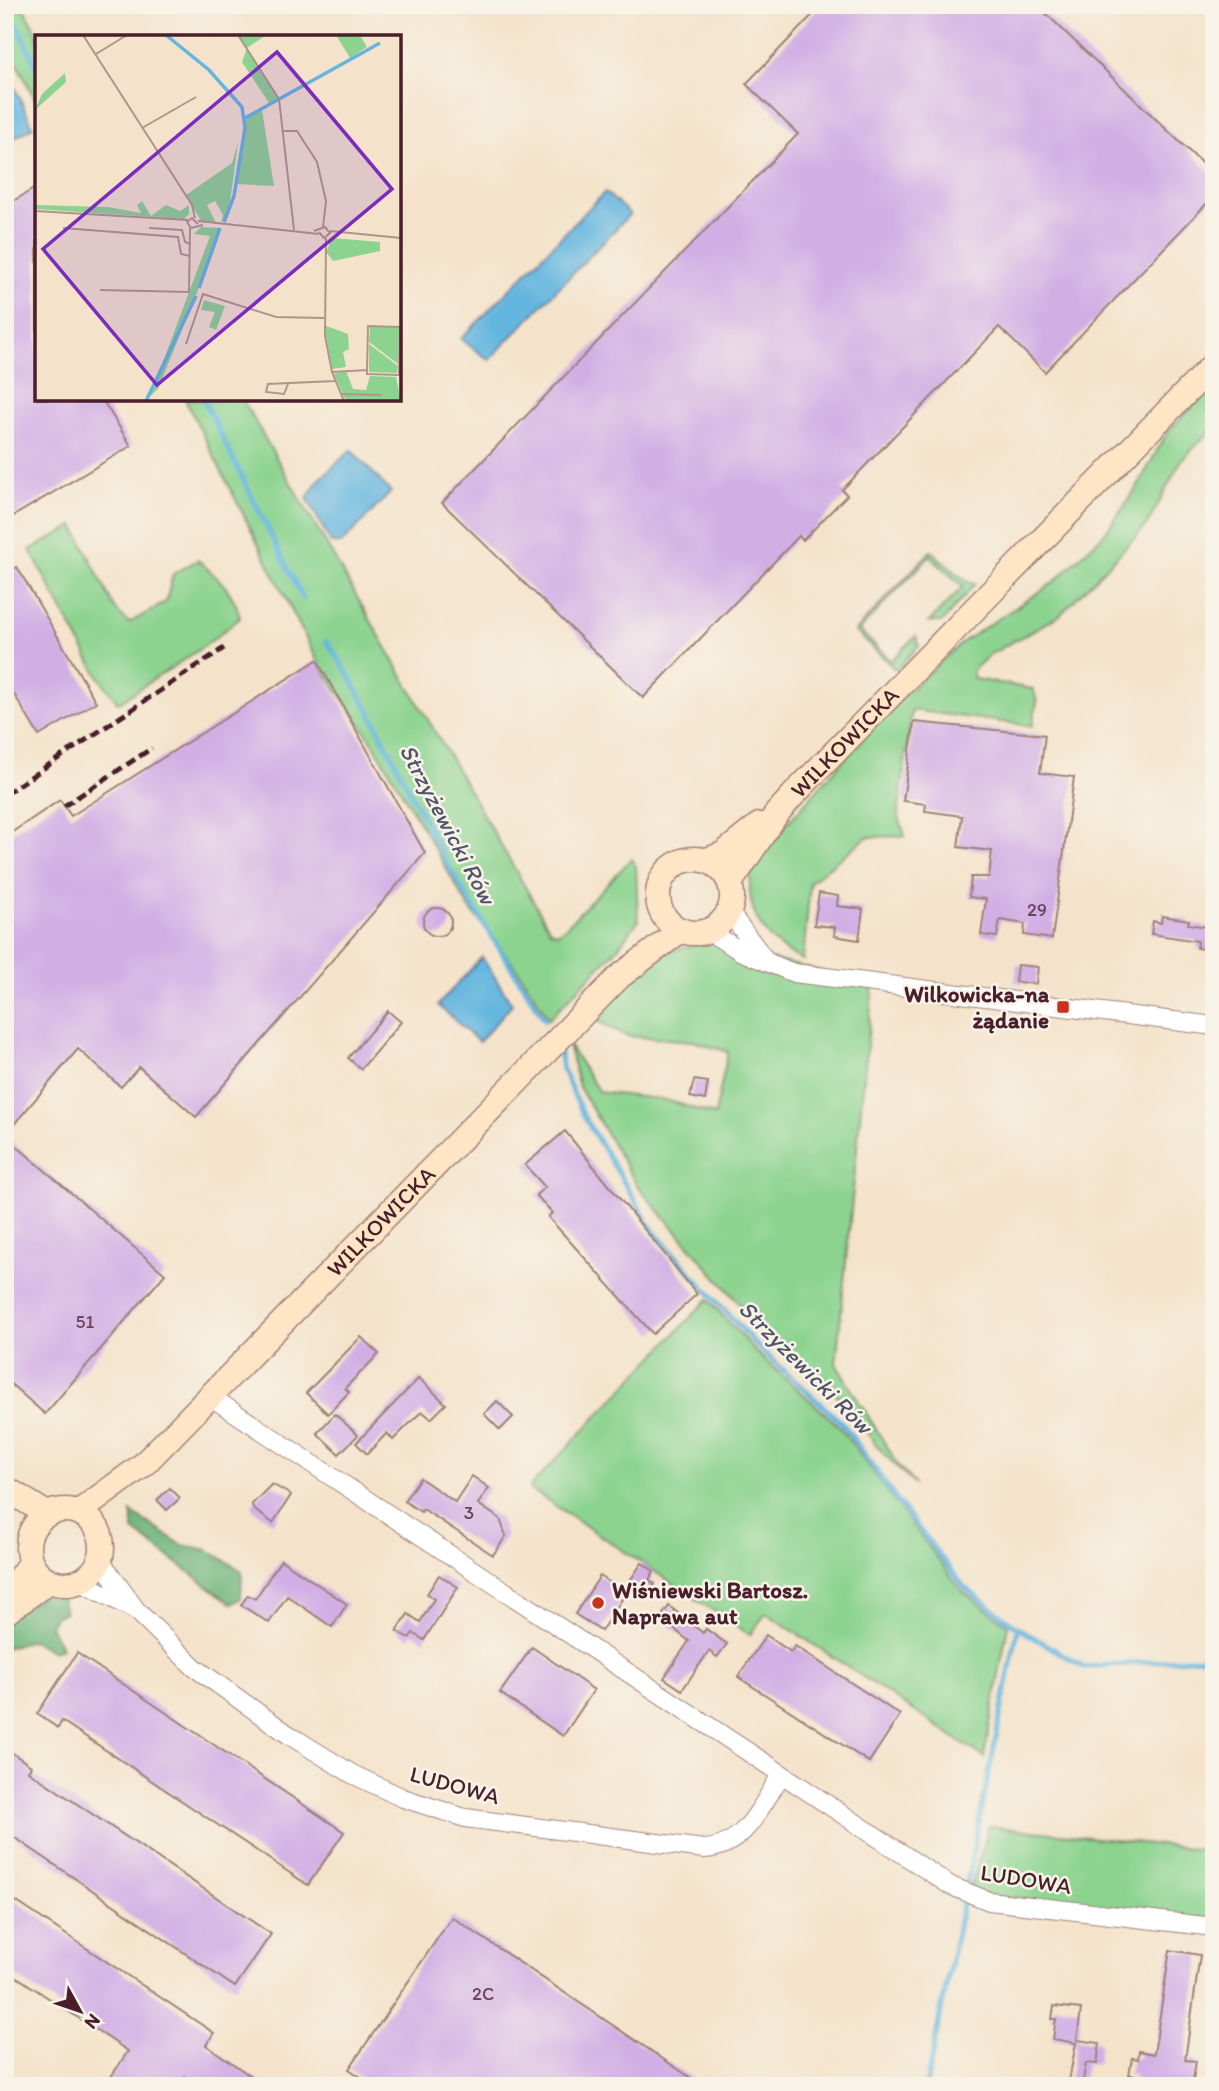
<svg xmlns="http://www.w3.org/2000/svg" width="1219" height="2091" font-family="Itim,sans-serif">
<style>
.green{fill:#8bd38f;stroke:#6a795d;stroke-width:2}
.forest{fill:#70b57a;stroke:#5d6a52;stroke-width:2}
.water{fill:#64b6df;stroke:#576a85;stroke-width:2}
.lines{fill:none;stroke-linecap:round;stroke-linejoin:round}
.stream{stroke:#64b6df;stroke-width:5}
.building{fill:#d2aee5}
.street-casing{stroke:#9f817a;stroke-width:20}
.secondary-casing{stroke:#9f817a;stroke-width:27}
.street{stroke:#fff;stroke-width:18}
.secondary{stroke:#fee5c5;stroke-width:24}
.rail{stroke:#4a1f2b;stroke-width:5;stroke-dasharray:10 5;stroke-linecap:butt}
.poi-dot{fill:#c8321e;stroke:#f7f3e8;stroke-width:2.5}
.labels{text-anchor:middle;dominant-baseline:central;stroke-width:5;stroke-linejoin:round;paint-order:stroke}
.number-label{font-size:19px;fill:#6c435a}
.street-label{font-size:23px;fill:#4a1f2b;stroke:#f7f3e8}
.poi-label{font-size:23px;font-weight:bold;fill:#4a1f2b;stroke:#f7f3e8;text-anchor:end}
.water-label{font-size:24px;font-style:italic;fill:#53546a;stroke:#f7f3e8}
.inset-river{fill:none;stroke:#64b6df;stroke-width:3.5}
.inset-road{fill:none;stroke:#b0958a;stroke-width:2}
.view{fill:#7b2cbf;fill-opacity:0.15;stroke:#7b2cbf;stroke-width:3.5}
.inset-edge{fill:none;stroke:#4a1f2b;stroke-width:3.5}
</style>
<rect width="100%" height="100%" fill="#f7f3e8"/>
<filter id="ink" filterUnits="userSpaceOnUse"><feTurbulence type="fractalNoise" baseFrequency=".0143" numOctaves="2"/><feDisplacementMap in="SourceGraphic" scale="14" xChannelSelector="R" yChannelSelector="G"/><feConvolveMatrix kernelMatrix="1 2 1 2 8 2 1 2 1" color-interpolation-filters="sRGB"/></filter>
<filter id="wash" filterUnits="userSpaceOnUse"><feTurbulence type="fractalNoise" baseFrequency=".00686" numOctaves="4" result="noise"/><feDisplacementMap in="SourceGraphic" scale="28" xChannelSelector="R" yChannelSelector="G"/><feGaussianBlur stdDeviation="1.57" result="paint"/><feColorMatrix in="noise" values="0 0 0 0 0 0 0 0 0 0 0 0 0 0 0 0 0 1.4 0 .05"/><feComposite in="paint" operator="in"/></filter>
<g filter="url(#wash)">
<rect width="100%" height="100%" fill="#f4e3ca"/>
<!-- green -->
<g class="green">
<polygon points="5,5 22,5 39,37 37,37 37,103 5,40"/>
<path d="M1214,383V427L1181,461L1147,525L1060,615L989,655L972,671L974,679L1033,689L1037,702L1032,726L912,710L898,814L905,836L867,837L810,882L803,960C762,943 738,903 756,858L891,707L964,641L1053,583L1104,534L1138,486L1166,434Z"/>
<polygon points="185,399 242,399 550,930 557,933 565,928 631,859 636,866 638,921 615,951 549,1019 519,972 468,906 375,746 317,660"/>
<path d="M74,526L115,609L129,623L166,602L173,574L198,560C217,577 235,592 240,618L206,645L118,703L97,674L30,550Z"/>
<polygon points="931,551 966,581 975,584 942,622 929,622 963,587 930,556 859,630 891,661 916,636 919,646 896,670 855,631"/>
<polygon points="723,938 742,952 873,984 836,1364 900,1468 915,1485 884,1454 836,1394 760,1327 638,1187 579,1087 568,1044 599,1092 666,1100 715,1115 728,1052 693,1041 627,1036 595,1020 639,971 670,951"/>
<polygon points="708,1299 756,1352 839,1426 961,1590 1008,1625 984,1757 766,1613 750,1635 529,1488"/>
<polygon points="989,1826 1214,1851 1214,1927 968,1895"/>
</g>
<!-- forest -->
<g class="forest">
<polygon points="131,1512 182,1545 208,1550 242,1571 241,1598 232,1604 134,1531"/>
<polygon points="58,1585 65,1612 55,1617 50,1626 62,1648 53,1652 32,1640 5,1648 5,1621"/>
</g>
<!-- water -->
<g class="water">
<polygon points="5,66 33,127 5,143"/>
<polygon points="605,192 630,214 489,360 461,339"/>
<polygon points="351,450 391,492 341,544 331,543 307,498 318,481"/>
<polygon points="482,957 512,1004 479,1042 438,1005"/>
</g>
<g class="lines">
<!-- stream -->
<g class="stream">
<polyline points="8,5 37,68"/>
<polyline points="203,399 303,599"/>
<path d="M326,641C373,706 402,782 441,852C473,910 510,964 545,1020"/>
<polyline points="559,1048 562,1068 584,1117 655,1233 759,1348 843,1424 899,1503 965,1588 1018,1628 1084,1667 1214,1657"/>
<polyline points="926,2086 1018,1628"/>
</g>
</g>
<g id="blocks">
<!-- building -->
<g class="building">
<polygon points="822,5 1037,5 1214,175 1214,196 1045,372 999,327 842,490 847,495 803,540 799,536 643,698 442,503 798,134 746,84"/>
<polygon points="37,187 37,399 102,399 131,446 5,521 5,206"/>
<polygon points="17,567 96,702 39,736 5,679 5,574"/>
<polygon points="317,660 425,853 196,1117 139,1067 121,1087 78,1049 5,1135 5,837 60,800 71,816"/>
<polygon points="914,722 1045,735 1040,773 1074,777 1052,939 1024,935 1025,924 1000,920 997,937 981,935 986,899 969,897 971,877 989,877 992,851 958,847 962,816 925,811 926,804 903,801"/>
<polygon points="819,893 838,896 837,906 863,909 859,940 834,936 835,927 814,925"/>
<circle cx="437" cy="922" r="14"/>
<polygon points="1162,916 1189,920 1188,924 1214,928 1214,951 1197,948 1198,941 1151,934 1153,921 1161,923"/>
<polygon points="1017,965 1038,967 1036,984 1015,982"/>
<polygon points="388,1011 401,1022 361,1069 348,1058"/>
<polygon points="694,1080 708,1082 705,1100 690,1097"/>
<polygon points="565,1131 697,1294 653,1334 548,1217 552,1213 536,1195 545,1187 525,1165"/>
<polygon points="5,1136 165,1274 45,1414 5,1379"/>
<polygon points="361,1337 379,1354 345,1388 349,1392 328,1414 306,1393"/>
<polygon points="419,1378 446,1404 431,1419 422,1411 393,1440 387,1433 367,1454 356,1443"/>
<polygon points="497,1401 513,1417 500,1430 484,1414"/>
<polygon points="335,1414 358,1435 339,1454 317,1433"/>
<polygon points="472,1476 489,1488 478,1504 500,1519 506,1536 493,1555 423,1509 421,1512 404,1501 420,1478 455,1502"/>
<polygon points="272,1484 291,1495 273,1523 253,1509 252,1504"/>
<polygon points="170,1488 180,1498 167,1510 157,1500"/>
<polygon points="281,1560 347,1604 332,1627 287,1596 269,1623 241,1605 248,1595 255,1599"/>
<polygon points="642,1563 654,1571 649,1580 655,1584 648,1594 629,1582"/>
<polygon points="439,1575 458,1587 424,1640 413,1633 409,1638 397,1631 408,1614 420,1622 434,1599 427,1594"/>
<polygon points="600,1576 626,1593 601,1631 575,1614"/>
<polygon points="669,1606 703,1633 706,1629 727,1644 717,1657 709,1651 682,1690 664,1678 689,1641 660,1618"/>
<polygon points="766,1635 791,1652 795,1646 900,1715 869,1762 738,1677"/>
<polygon points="532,1647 594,1690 563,1736 500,1693"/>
<polygon points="77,1653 344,1832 308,1885 62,1721 58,1728 37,1714"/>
<polygon points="5,1748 31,1766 28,1771 271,1934 235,1987 5,1831"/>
<polygon points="5,1894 214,2033 206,2045 265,2086 200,2086 185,2076 178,2086 105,2086 128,2051 5,1969"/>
<polygon points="452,1917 703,2086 374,2086 349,2069"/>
<polygon points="1170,1950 1200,1955 1185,2060 1196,2061 1192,2086 1144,2086 1144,2082 1134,2080 1135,2075 1129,2075 1132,2058 1138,2059 1139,2051 1154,2054"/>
<polygon points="1054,2006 1081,2009 1077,2040 1100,2043 1097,2064 1086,2063 1082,2086 1068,2086 1076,2043 1053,2039 1056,2019 1052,2019"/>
</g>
</g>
</g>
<g filter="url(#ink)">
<use href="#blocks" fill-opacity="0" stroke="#9f817a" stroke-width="2"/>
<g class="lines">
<defs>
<g id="street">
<polyline points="729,912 767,962"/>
<polyline points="708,931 742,952 794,973 1214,1026"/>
<polyline points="211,1397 951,1886 989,1901 1214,1927"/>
<path d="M100,1560L137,1611L194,1667L289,1735L352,1774L403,1798L465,1818L704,1849C745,1847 761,1806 781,1775"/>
<polyline points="79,1581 137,1611"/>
</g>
<g id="secondary">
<circle cx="695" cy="896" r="37"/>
<polyline points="707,860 723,854 759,825"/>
<path id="s1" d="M730,883L777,813L796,792L1214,364"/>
<polyline points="5,1488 47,1514"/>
<circle cx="65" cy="1547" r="37"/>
<path id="s2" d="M79,1512L143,1465L619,977L681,930"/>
<polyline points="5,1598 30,1563"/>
<polyline points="5,1613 49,1581"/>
</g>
</defs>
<!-- street casing -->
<use href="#street" class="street-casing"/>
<!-- secondary casing -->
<use href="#secondary" class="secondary-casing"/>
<!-- street -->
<use href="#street" class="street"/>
<!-- secondary -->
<use href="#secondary" class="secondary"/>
<!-- rail -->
<g class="rail">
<polyline points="5,794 224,648"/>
<polyline points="64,806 152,748"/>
</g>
</g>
</g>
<!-- markers -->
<g class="poi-dot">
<rect x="1056" y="1000" width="14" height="14" rx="3.5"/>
<circle cx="598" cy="1603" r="7"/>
</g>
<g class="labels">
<!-- number labels -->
<g class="number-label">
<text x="1037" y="909">29</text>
<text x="85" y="1321">51</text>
<text x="469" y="1512">3</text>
<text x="483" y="1993">2C</text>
</g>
<!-- street labels -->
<g class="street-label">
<text stroke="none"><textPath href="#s1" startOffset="182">WILKOWICKA</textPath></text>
<text stroke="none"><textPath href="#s2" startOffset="420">WILKOWICKA</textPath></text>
<text transform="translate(455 1785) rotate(15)">LUDOWA</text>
<text transform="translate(1026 1879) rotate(9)">LUDOWA</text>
</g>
<!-- poi labels -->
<g class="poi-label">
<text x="1049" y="994">Wilkowicka-na<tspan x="1049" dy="26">żądanie</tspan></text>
<text x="612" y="1590" text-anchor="start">Wiśniewski Bartosz.<tspan x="612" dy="26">Naprawa aut</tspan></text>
</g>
<!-- water labels -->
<g class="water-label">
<text transform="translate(448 824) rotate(62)">Strzyżewicki Rów</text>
<text transform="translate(806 1367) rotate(45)">Strzyżewicki Rów</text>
</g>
</g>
<!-- overview -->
<g transform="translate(35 35)">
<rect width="366" height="366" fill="#f4e3ca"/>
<path d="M203,0H231L212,13L244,64L234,68L207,27L212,13ZM301,0H325L332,12L315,23ZM30,38L31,47L0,75L7,59ZM227,75L239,151L201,149L210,85ZM203,108L195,167L190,183L186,188L188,180L180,166L172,170L181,188L166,186L151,160L197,128ZM107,166L116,181L131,170L145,176L154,170V179L149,184L0,174V170L73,172L106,178L102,170ZM166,192L185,193L180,213L123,354L110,366L119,351L175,201L159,199ZM297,203L345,207V216L298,226L291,217ZM169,265L190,271L181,295L174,292L180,277L166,275ZM289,290L313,299L314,314L308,317L311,332L297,334ZM335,292H364L363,329L334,307ZM334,309L363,331L362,338L334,337ZM311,336L318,354L331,355L335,341L361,342L366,366H311L299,339Z" fill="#8bd38f"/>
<path class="inset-river" d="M131,0L174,35L207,72L210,93L199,161L189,187M210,83L345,8M164,253L185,193M111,366L161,261"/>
<path class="inset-road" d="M48,0L157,170L160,183M203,0L244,64L259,195M61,19L92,0M107,93L161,62M248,96H262L282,127L291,166L288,192M0,176L153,185M163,186L284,199M163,189L157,183L152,187L156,193L168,190M28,193L143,202L146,219L155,221M114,193L147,195L150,207L156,209M279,196L290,192L295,198L289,203L284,197M295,196L366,203M291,203L290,301L297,337L309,366M65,255L154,257L155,193M151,309L168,259L241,282L289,283M297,337L332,335L333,291L365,292L364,340L332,339V335M253,349L249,359L231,357L233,349L300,346M306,359L347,360"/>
<path class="view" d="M242,17L357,154L122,350L8,214Z"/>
<rect width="366" height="366" class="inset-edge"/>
</g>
<!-- margin -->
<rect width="1219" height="2091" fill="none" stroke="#f7f3e8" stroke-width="28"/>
<!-- north arrow -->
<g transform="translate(80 2011) rotate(130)" stroke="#f7f3e8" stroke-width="5" paint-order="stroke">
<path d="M0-5L12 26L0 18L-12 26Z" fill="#4a1f2b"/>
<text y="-10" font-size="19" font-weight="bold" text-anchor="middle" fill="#4a1f2b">N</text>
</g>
</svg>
